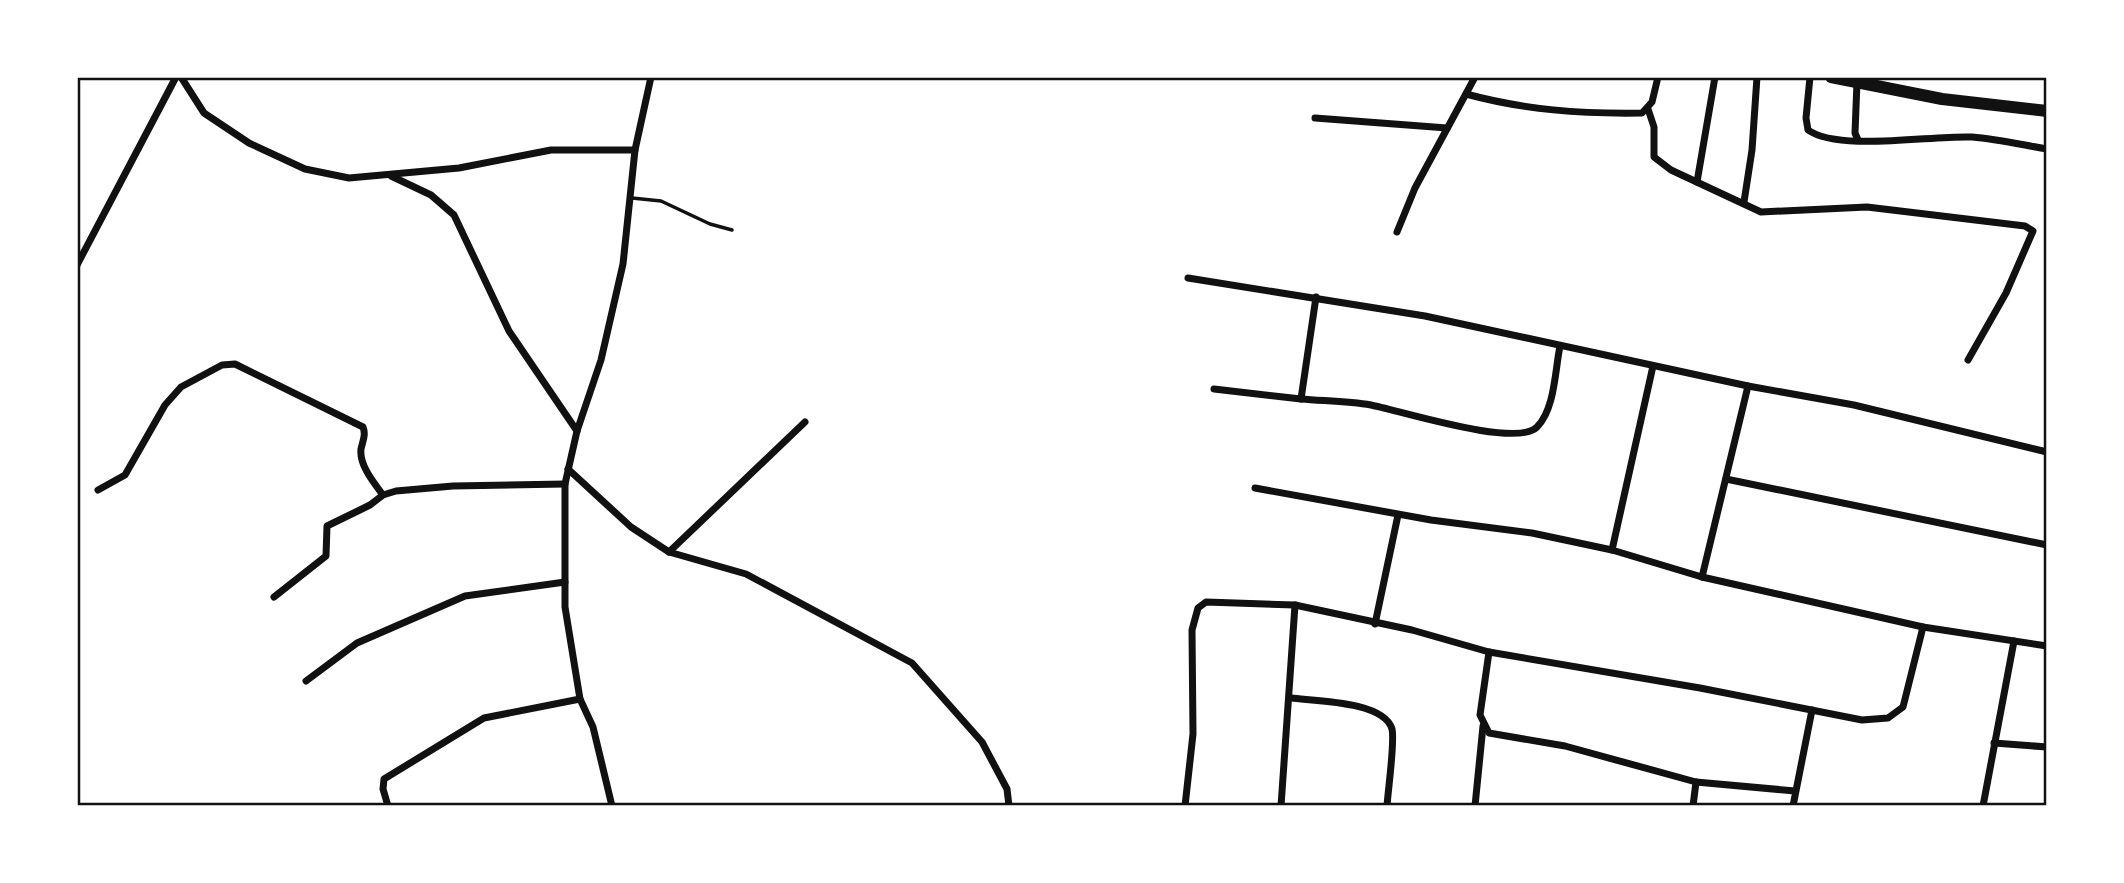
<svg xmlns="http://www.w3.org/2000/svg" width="2124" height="883" font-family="Lato,sans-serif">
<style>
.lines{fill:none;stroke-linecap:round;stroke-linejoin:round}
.service{stroke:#111;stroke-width:3.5}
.minor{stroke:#111;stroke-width:7}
.primary{stroke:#111;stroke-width:12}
.neatline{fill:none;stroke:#111;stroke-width:2.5}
</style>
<rect width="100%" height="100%" fill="#fff"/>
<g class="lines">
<!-- service -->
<polyline class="service" points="632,198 661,201 710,224 732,230"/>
<!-- minor -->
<g class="minor">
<polyline points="181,77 204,113 249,143 305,169 349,178 459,168 551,150 635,150"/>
<path d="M1810,77L1806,118L1808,130C1839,152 1933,135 1972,137C1997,139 2023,145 2047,149"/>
<polyline points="1857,82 1855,133 1858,140"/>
<path d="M1466,94C1525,110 1581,114 1642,113L1652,102L1658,77"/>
<polyline points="1648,109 1654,127 1654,157 1671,170 1761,212 1867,207 2025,226 2033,231 2006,293 1968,360"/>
<polyline points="1315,118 1447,128"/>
<polyline points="391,176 431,195 454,215 509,331 577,431"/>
<polyline points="1697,182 1715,77"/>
<polyline points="1744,202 1752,150 1757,77"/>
<polyline points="1397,232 1415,188 1475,77"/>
<polyline points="77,265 176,77"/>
<polyline points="1188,278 1425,316 1748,386 1854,405 2047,452"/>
<path d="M1316,297L1301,399C1324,401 1348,401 1371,405C1401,411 1517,448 1537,427C1555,409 1555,370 1560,346"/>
<polyline points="1214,389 1301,399"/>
<polyline points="568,469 631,527 669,552 746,574 912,663 982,742 1007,789 1009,806"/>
<polyline points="1726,479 2047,545"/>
<polyline points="1255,488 1431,520 1532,533 1612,550 1702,577 1923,627 2047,646"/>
<path d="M98,490L125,475L165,405L181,387L222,365L235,364L363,427C366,435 363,440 361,449C359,465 374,483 383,495"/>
<polyline points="1612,550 1653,366"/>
<polyline points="669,552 805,422"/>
<polyline points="1702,577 1748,386"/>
<polyline points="274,597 326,556 327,526 370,505 383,495 396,491 453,486 565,484"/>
<polyline points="1375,624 1398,515"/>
<polyline points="1489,652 1480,715 1489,733 1565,746 1696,782 1795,791"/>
<polyline points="306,681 357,643 465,596 565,582"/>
<path d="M1291,698C1315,701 1384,701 1392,729C1395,742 1388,790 1387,806"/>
<polyline points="1994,743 2047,747"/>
<polyline points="388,806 383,789 384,779 484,718 580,699"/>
<polyline points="612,806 593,727 580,699 565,607 565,484 577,431 601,360 623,264 635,150 651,77"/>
<polyline points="1185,806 1193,734 1192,630 1198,608 1206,602 1295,605 1412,630 1489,652 1700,688 1862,720 1888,718 1903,707 1923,627"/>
<polyline points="1281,806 1295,605"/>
<polyline points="1475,806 1483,726"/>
<polyline points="1693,806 1696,782"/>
<polyline points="1793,806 1812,710"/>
<polyline points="1983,806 2014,641"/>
</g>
<!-- primary -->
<polyline class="primary" points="1831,77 1942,99 2047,111"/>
</g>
<!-- border -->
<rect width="2124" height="883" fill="none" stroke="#ffffff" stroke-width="158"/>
<rect x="79" y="79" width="1966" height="725" class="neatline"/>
</svg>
